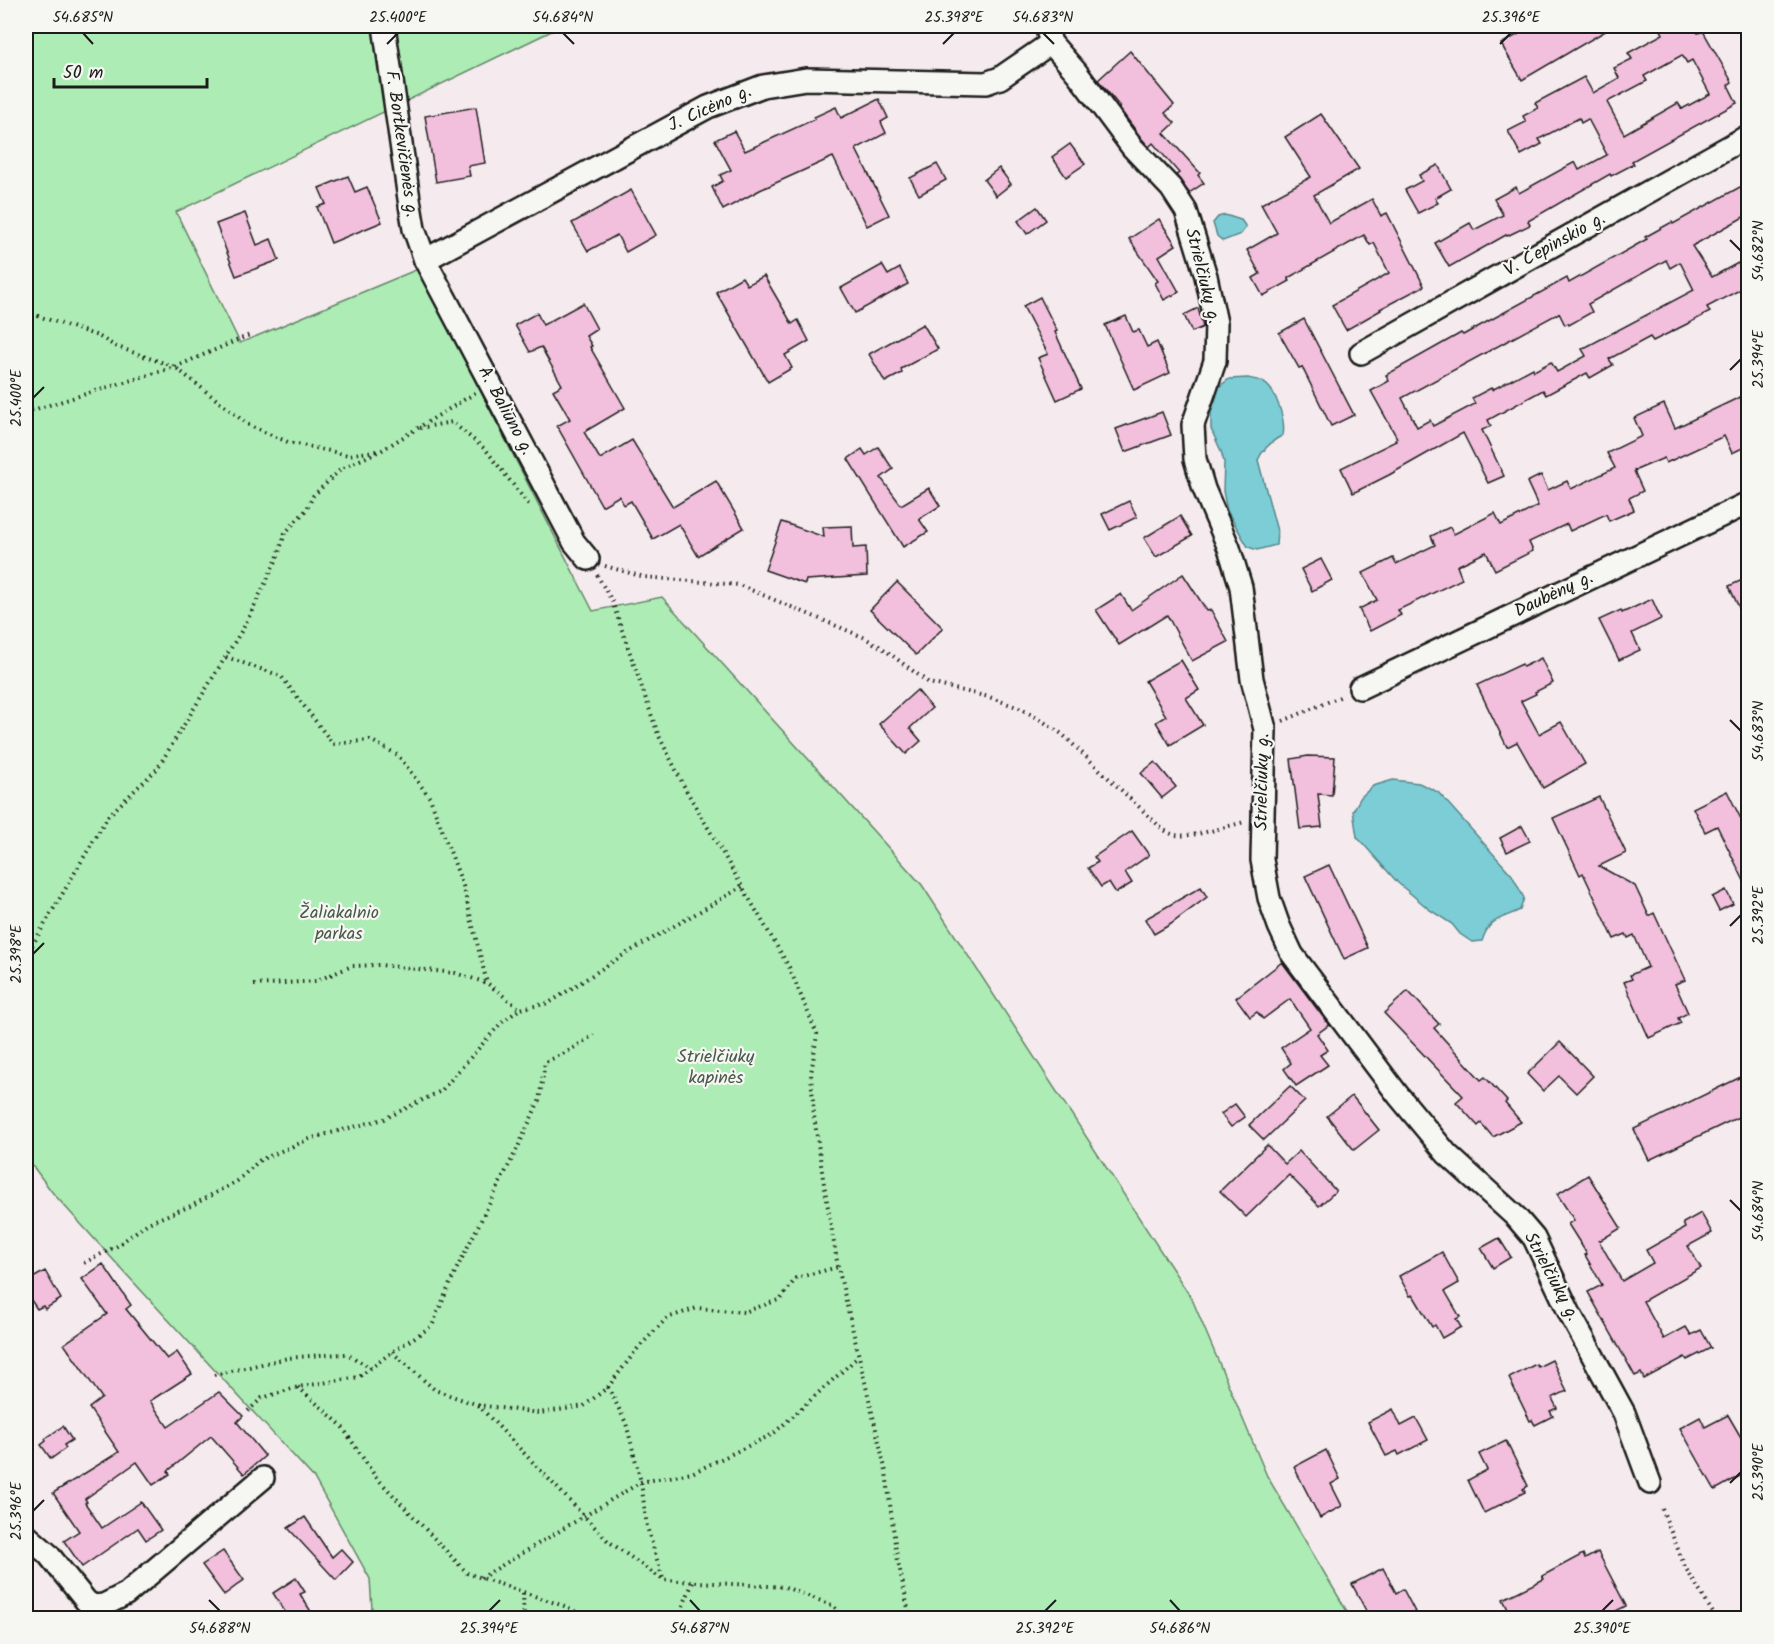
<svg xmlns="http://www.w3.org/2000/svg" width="1774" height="1644" font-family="Kalam,sans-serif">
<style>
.green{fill:#adecb4;stroke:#648468;stroke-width:1.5}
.water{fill:#7ccdd5;stroke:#56868b;stroke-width:1.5}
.building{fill:#f2bfdc;stroke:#1c1c1c;stroke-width:1.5;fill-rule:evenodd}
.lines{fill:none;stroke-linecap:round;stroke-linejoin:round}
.minor-casing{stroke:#1c1c1c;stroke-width:26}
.path{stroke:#1c1c1c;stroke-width:4;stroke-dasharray:1.5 4.5;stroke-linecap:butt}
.minor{stroke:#f6f6f2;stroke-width:21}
.ticks{fill:none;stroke:#1c1c1c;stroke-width:2}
.labels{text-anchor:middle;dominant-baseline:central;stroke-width:4.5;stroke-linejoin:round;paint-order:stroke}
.street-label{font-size:18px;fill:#1c1c1c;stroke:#f6f6f2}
.park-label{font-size:18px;fill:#485a4a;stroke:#f6f6f2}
.neatline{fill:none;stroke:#1c1c1c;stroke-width:2}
.ticks-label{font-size:15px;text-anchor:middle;fill:#1c1c1c}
</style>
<rect width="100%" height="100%" fill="#f5ebee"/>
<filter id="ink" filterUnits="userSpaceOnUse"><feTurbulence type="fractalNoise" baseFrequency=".0167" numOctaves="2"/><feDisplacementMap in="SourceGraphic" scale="12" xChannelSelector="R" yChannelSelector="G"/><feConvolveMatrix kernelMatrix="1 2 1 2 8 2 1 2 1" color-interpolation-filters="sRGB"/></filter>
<g filter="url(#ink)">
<!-- green -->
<polygon class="green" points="26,26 562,26 176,212 240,343 418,269 593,611 662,597 922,885 1192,1299 1267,1476 1351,1618 360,1618 372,1609 370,1579 314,1478 127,1275 52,1192 26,1157"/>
<!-- water -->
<g class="water">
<polygon points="1225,215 1241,220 1246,227 1241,234 1223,241 1217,236 1213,223 1218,217"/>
<path d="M1248,378C1253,379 1259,380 1263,382C1276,389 1286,421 1283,435C1272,441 1263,448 1258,460L1277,531L1276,545L1257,550L1248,547L1227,511L1223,491L1224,462L1221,451L1211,429V413L1220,386L1229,379Z"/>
<path d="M1393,780L1419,783L1438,792L1512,875L1524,898L1520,910C1500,920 1490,917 1482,941L1472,942L1460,934L1452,924L1430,910L1398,883L1357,837L1353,811L1361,797L1373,786Z"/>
</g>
<!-- building -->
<g class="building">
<polygon points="1533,26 1614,26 1522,80 1501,44"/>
<path d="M1659,26H1694L1698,33L1703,31L1732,82L1728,85L1737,103L1632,161L1634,164L1611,176L1610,174L1528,221L1530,225L1507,236L1506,235L1449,267L1435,243L1470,223L1474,230L1503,215L1494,199L1516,187L1519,193L1575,162L1579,170L1607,155L1588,119L1581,123L1579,118L1539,139L1542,144L1521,155L1508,131L1526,122L1523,116L1538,108L1535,103L1584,77L1593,93L1619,78L1614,68L1632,59L1628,53L1663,34ZM1682,55L1687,63L1692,60L1710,94L1682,109L1678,103L1624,134L1607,102L1647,81L1644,76Z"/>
<polygon points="1130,51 1174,105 1165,113 1175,123 1164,133 1200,173 1198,175 1204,183 1189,193 1176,175 1179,173 1153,143 1149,147 1142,139 1119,108 1120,107 1098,80"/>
<polygon points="879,99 888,118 881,122 886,133 856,149 889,215 867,226 833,157 760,190 723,210 712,187 723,181 720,175 731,170 715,140 734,131 745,151 815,119 814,117 836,107 841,118"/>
<polygon points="476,107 485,163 468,166 470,176 436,182 425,116"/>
<polygon points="1321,114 1359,169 1314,195 1329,223 1372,199 1381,216 1387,213 1424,286 1380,309 1381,310 1346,330 1332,305 1389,273 1374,243 1370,245 1364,235 1288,278 1290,281 1263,296 1253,278 1260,274 1247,250 1277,233 1261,204 1311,177 1285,137"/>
<polygon points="1070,144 1085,164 1066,177 1052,157"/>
<polygon points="937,164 946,180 919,195 910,178"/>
<polygon points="1438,165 1451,189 1435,198 1438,203 1418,213 1405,190 1422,181 1419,175"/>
<polygon points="999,168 1011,184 996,196 984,180"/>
<polygon points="348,176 355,192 367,187 382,222 331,243 317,207 326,204 319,188"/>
<path d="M1749,182V214L1692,246L1712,277L1738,263L1740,266L1749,261V285L1707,307L1710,312L1689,323L1653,341L1650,337L1609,359L1613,365L1590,378L1587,373L1546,395L1543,390L1488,420L1491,426L1482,430L1504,476L1488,483L1463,433L1389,475L1353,493L1341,468L1396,441L1395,439L1397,438L1371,391L1389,381L1386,375L1461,333L1463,335L1567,278L1569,283L1647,239L1645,237L1672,222L1673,224ZM1666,260L1670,268L1680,262L1694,290L1582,349L1586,356L1557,372L1551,362L1534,371L1533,368L1492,390L1491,388L1472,398L1475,404L1433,426L1430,420L1417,427L1402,398L1559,313L1565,325L1568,323L1569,325L1592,312L1588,304Z"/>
<polygon points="631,190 656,235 626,252 617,235 588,251 572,223"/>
<polygon points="1037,207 1046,220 1027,234 1018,221"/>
<polygon points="245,213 257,245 271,239 279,260 236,276 216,224"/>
<polygon points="1159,219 1176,245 1159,256 1179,292 1164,300 1155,283 1158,281 1129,239"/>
<polygon points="882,265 888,275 900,268 908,284 855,313 841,288"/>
<polygon points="764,276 792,324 798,320 809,341 785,355 792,368 768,382 716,292 742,277 747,285"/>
<polygon points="1040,297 1057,331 1055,332 1081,389 1057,400 1038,358 1048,354 1023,306"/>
<polygon points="583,303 597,329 586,336 592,346 590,347 625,408 584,432 600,459 632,440 673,507 716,481 744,528 698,556 679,524 653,539 631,501 624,505 619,496 602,506 557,426 570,419 553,390 562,385 541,347 530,352 515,325 537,313 543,325"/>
<polygon points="1198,308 1203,327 1192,332 1184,315"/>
<polygon points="1126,316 1133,332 1139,330 1147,347 1157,342 1170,373 1134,390 1105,325"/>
<polygon points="1304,319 1354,415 1331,426 1302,367 1299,368 1279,333"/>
<polygon points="923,324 938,349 901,369 902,373 885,382 869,354"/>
<polygon points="1740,397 1749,415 1749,445 1732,453 1724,436 1666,463 1664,458 1634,471 1643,491 1629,498 1634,510 1609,521 1606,514 1570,531 1567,524 1529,542 1533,551 1495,570 1486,552 1457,566 1462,579 1398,610 1401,615 1370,631 1359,609 1377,600 1363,573 1393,558 1396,564 1435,545 1431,536 1450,527 1454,534 1495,513 1501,525 1538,506 1527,482 1541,475 1548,490 1567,481 1571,489 1615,468 1607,453 1642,436 1634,418 1664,404 1675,428"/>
<polygon points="1162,412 1171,435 1125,452 1116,429"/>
<polygon points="878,447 893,469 881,478 901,505 929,488 940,506 919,519 928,532 903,547 848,459 862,449 866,455"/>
<polygon points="1129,501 1137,517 1110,530 1102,514"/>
<polygon points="1180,516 1192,536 1156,557 1144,538"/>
<polygon points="782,522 824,537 823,527 852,526 853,548 866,547 867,576 806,580 805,584 765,570"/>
<polygon points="1321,559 1332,580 1312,591 1301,569"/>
<polygon points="1183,574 1207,611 1211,610 1228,642 1192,661 1167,615 1119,645 1096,610 1121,594 1131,610"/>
<polygon points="1749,577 1749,629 1729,586"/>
<polygon points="897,582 943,628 916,655 870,610"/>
<polygon points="1652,599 1661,619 1632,633 1640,650 1619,660 1599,620 1621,610 1622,613"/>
<polygon points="1541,658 1553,683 1535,692 1536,694 1521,701 1539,734 1561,722 1585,764 1543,788 1517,742 1507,747 1477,685 1522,664 1523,667"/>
<polygon points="1181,660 1199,690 1186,698 1203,725 1170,745 1156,722 1166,716 1145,681"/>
<polygon points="917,690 932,708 910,728 921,741 906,754 879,724"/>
<polygon points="1308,756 1335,757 1332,795 1318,794 1322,827 1300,829 1291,759"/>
<polygon points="1155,762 1176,787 1162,798 1141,773"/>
<polygon points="1727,791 1749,835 1749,891 1717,826 1705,832 1693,808"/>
<polygon points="1599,797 1626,853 1599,866 1635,886 1649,916 1654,913 1685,980 1675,984 1688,1013 1678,1018 1681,1023 1649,1038 1624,982 1632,979 1630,975 1648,967 1634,935 1628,938 1626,934 1614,939 1583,873 1580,875 1553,818"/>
<polygon points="1522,826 1530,841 1507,852 1500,838"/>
<polygon points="1132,831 1149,855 1125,872 1132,883 1116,893 1109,882 1101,887 1088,868 1098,862 1094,857"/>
<polygon points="1329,865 1368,948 1344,959 1305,876"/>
<polygon points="1201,887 1207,897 1171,924 1154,934 1145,919"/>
<polygon points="1726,890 1733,904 1719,911 1712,897"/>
<polygon points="1282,962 1329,1025 1317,1034 1328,1050 1320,1055 1328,1065 1296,1086 1284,1069 1291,1063 1281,1048 1310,1028 1290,999 1263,1019 1257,1012 1250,1017 1236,998"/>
<polygon points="1408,991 1439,1024 1434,1028 1481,1080 1485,1077 1507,1101 1505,1103 1521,1122 1493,1137 1481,1123 1478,1126 1456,1102 1463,1096 1384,1013"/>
<polygon points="1560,1042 1593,1076 1576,1093 1559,1076 1543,1091 1527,1074"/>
<polygon points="1749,1073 1749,1112 1649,1160 1634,1129"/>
<polygon points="1290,1086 1305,1101 1264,1140 1249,1125"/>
<polygon points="1352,1096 1379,1130 1354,1150 1327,1116"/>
<polygon points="1235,1104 1245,1117 1231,1127 1221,1114"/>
<polygon points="1267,1145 1285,1164 1299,1151 1336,1191 1319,1206 1289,1175 1246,1217 1220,1191"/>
<polygon points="1588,1175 1621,1228 1599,1241 1622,1281 1653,1263 1646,1250 1685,1228 1683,1223 1701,1213 1712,1233 1688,1246 1701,1268 1643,1301 1664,1339 1686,1327 1691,1335 1701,1330 1711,1348 1687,1360 1685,1357 1644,1379 1641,1373 1635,1376 1588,1292 1602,1285 1585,1255 1587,1254 1568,1224 1574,1220 1557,1194"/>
<polygon points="1499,1238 1511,1257 1493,1268 1481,1248"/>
<polygon points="1442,1252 1459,1283 1445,1291 1460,1317 1456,1319 1461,1327 1442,1338 1435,1325 1432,1327 1413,1295 1410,1296 1399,1276"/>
<polygon points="103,1264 131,1305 126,1309 167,1359 177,1352 192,1374 150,1401 168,1427 219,1392 243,1416 237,1422 265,1456 244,1474 211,1436 168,1471 170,1474 153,1485 137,1462 85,1499 87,1502 85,1503 102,1528 141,1502 161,1530 146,1540 138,1528 82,1567 64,1541 79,1531 53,1493 119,1452 89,1408 102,1398 64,1344 107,1314 82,1279"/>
<polygon points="45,1271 61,1299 45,1309 43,1306 37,1309 26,1293 26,1282"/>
<polygon points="1552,1360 1567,1391 1552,1398 1557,1408 1550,1411 1553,1416 1535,1425 1532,1420 1530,1421 1509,1378 1536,1364 1538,1367"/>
<polygon points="1393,1409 1401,1426 1416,1418 1428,1440 1399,1455 1397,1451 1386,1456 1368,1422"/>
<polygon points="1728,1415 1749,1451 1749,1471 1715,1490 1680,1428 1700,1417 1705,1427"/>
<polygon points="63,1426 72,1440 64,1445 66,1448 51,1459 41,1445 46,1441 45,1439"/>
<polygon points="1506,1441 1528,1486 1523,1489 1525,1492 1484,1513 1468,1480 1487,1470 1479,1454"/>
<polygon points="1326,1450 1340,1479 1331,1484 1342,1506 1320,1518 1294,1467"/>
<polygon points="305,1517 332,1557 341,1549 353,1562 336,1580 288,1528"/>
<polygon points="223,1551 244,1580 224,1595 202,1565"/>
<polygon points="1598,1552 1626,1606 1602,1618 1512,1618 1503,1599 1544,1579 1542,1576 1583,1554 1585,1559"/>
<polygon points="1383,1568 1396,1593 1403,1589 1415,1612 1403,1618 1370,1618 1352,1584"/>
<polygon points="296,1578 305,1592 300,1594 315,1618 289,1618 273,1593"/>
</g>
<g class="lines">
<defs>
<g id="minor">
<polyline points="384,26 409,199 414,229 425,260 574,542 588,559"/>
<polyline points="1046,26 1051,43 1077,73 1132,147 1171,188 1186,211 1206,276 1216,323 1215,361 1193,425 1195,459 1204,489 1229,548 1241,587 1252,679 1265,729 1262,860 1269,898 1279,926 1292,954 1398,1095 1447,1154 1516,1217 1534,1238 1570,1314 1624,1413 1650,1483"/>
<polyline points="425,260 708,107 763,86 806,79 986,83 1000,78 1051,43"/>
<polyline points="1361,353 1748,136"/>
<polyline points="1360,688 1748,503"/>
<polyline points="26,1535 48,1554 86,1601 93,1606 104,1605 126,1594 263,1478"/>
</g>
</defs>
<!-- minor casing -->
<use href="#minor" class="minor-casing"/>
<!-- path -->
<g class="path">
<polyline points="26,312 98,336 115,346 175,367 250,426 288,442 348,455 376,451"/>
<polyline points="26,412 175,367 252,334"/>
<polyline points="420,428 452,422 486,450 529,505"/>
<path d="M605,566L644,577L739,585L863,637L881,647L929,683L989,697L1017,707L1038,718L1062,734L1155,822C1161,828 1167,833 1175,835C1194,838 1226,826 1245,822"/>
<polyline points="597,575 612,601 658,734 686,790 789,967 817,1034 811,1074 814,1116 823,1178 838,1267 886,1472 896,1551 910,1618"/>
<polyline points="226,657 281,676 333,744 370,740 398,755 430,798 463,886 487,983"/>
<polyline points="1283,721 1342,696"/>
<polyline points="26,956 108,816 157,769 245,625 277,559 285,533 307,509 313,496 342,468 382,450 475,393"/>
<polyline points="254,985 316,981 352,966 380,965 455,973 487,983 520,1009"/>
<polyline points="84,1263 117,1246 148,1223 193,1205 237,1181 260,1160 312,1138 384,1119 441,1091 501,1023 520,1009 549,1003 620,957 744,886"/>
<polyline points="392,1352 435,1390 478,1405 539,1413 584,1406 608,1387 638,1348 667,1318 697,1308 744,1312 781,1299 796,1278 838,1267"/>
<polyline points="214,1375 288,1358 321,1355 347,1354 371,1368"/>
<polyline points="298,1387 341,1425 375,1476 467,1573 564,1606 589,1618"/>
<polyline points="608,1387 626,1423 641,1482 647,1527 663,1579"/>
<polyline points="478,1405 608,1541 663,1580 785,1587 834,1606 842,1618"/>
<polyline points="248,1411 262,1398 298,1387 359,1377 392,1352 432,1326 455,1272 518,1147 539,1101 545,1062 567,1052 594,1035"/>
<polyline points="1662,1509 1685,1567 1716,1618"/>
<polyline points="481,1578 641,1482 692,1473 773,1434 858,1357"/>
<polyline points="523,1593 524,1618"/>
<polyline points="684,1618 683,1606 693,1582"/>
</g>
<!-- minor -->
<use href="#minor" class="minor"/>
</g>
</g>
<!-- ticks -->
<path class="ticks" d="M83,33L93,44M563,33L574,44M1043,33L1054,44M387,44L398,33M943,44L954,33M1500,44L1511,33M1730,240L1741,251M1730,370L1741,359M33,398L44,387M1730,720L1741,731M1730,926L1741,915M33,954L44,943M1730,1200L1741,1211M1730,1483L1741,1472M33,1511L44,1500M209,1600L220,1611M690,1600L700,1611M1170,1600L1180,1611M489,1611L500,1600M1045,1611L1056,1600M1602,1611L1613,1600"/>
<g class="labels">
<!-- street labels -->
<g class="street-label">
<text transform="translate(710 109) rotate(-24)">J. Cicėno g.</text>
<text transform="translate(401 144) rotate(82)">F. Bortkevičienės g.</text>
<text transform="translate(1555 245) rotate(-29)">V. Čepinskio g.</text>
<text transform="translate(1202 276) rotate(76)">Strielčiukų g.</text>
<text transform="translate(505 411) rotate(62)">A. Baliūno g.</text>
<text transform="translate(1554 595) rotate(-25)">Daubėnų g.</text>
<text transform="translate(1263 782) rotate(-89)">Strielčiukų g.</text>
<text transform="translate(1551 1277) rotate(62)">Strielčiukų g.</text>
</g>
<!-- park labels -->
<g class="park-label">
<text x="339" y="913">Žaliakalnio<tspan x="339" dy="21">parkas</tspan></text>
<text x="716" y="1057">Strielčiukų<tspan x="716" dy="21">kapinės</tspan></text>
</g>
</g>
<!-- margin -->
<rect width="1774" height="1644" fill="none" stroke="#f6f6f2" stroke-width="66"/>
<!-- scale -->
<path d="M54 78v9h153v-9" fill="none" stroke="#1c1c1c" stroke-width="3"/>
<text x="63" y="78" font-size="18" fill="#1c1c1c" stroke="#f6f6f2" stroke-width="4.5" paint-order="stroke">50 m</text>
<rect x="33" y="33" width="1708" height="1578" class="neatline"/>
<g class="ticks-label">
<text x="83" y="22">54.685°N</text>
<text x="398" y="22">25.400°E</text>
<text x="563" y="22">54.684°N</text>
<text x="954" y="22">25.398°E</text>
<text x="1043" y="22">54.683°N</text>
<text x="1511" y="22">25.396°E</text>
<text transform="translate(1758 251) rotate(-90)" y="5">54.682°N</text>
<text transform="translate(1758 359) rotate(-90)" y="5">25.394°E</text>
<text transform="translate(16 398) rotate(-90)" y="5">25.400°E</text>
<text transform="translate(1758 731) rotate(-90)" y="5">54.683°N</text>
<text transform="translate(1758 915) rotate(-90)" y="5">25.392°E</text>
<text transform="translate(16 954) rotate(-90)" y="5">25.398°E</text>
<text transform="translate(1758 1211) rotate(-90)" y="5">54.684°N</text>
<text transform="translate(1758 1472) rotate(-90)" y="5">25.390°E</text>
<text transform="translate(16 1511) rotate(-90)" y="5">25.396°E</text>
<text x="220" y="1633">54.688°N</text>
<text x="489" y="1633">25.394°E</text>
<text x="700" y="1633">54.687°N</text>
<text x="1045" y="1633">25.392°E</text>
<text x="1180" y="1633">54.686°N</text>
<text x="1602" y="1633">25.390°E</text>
</g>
</svg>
